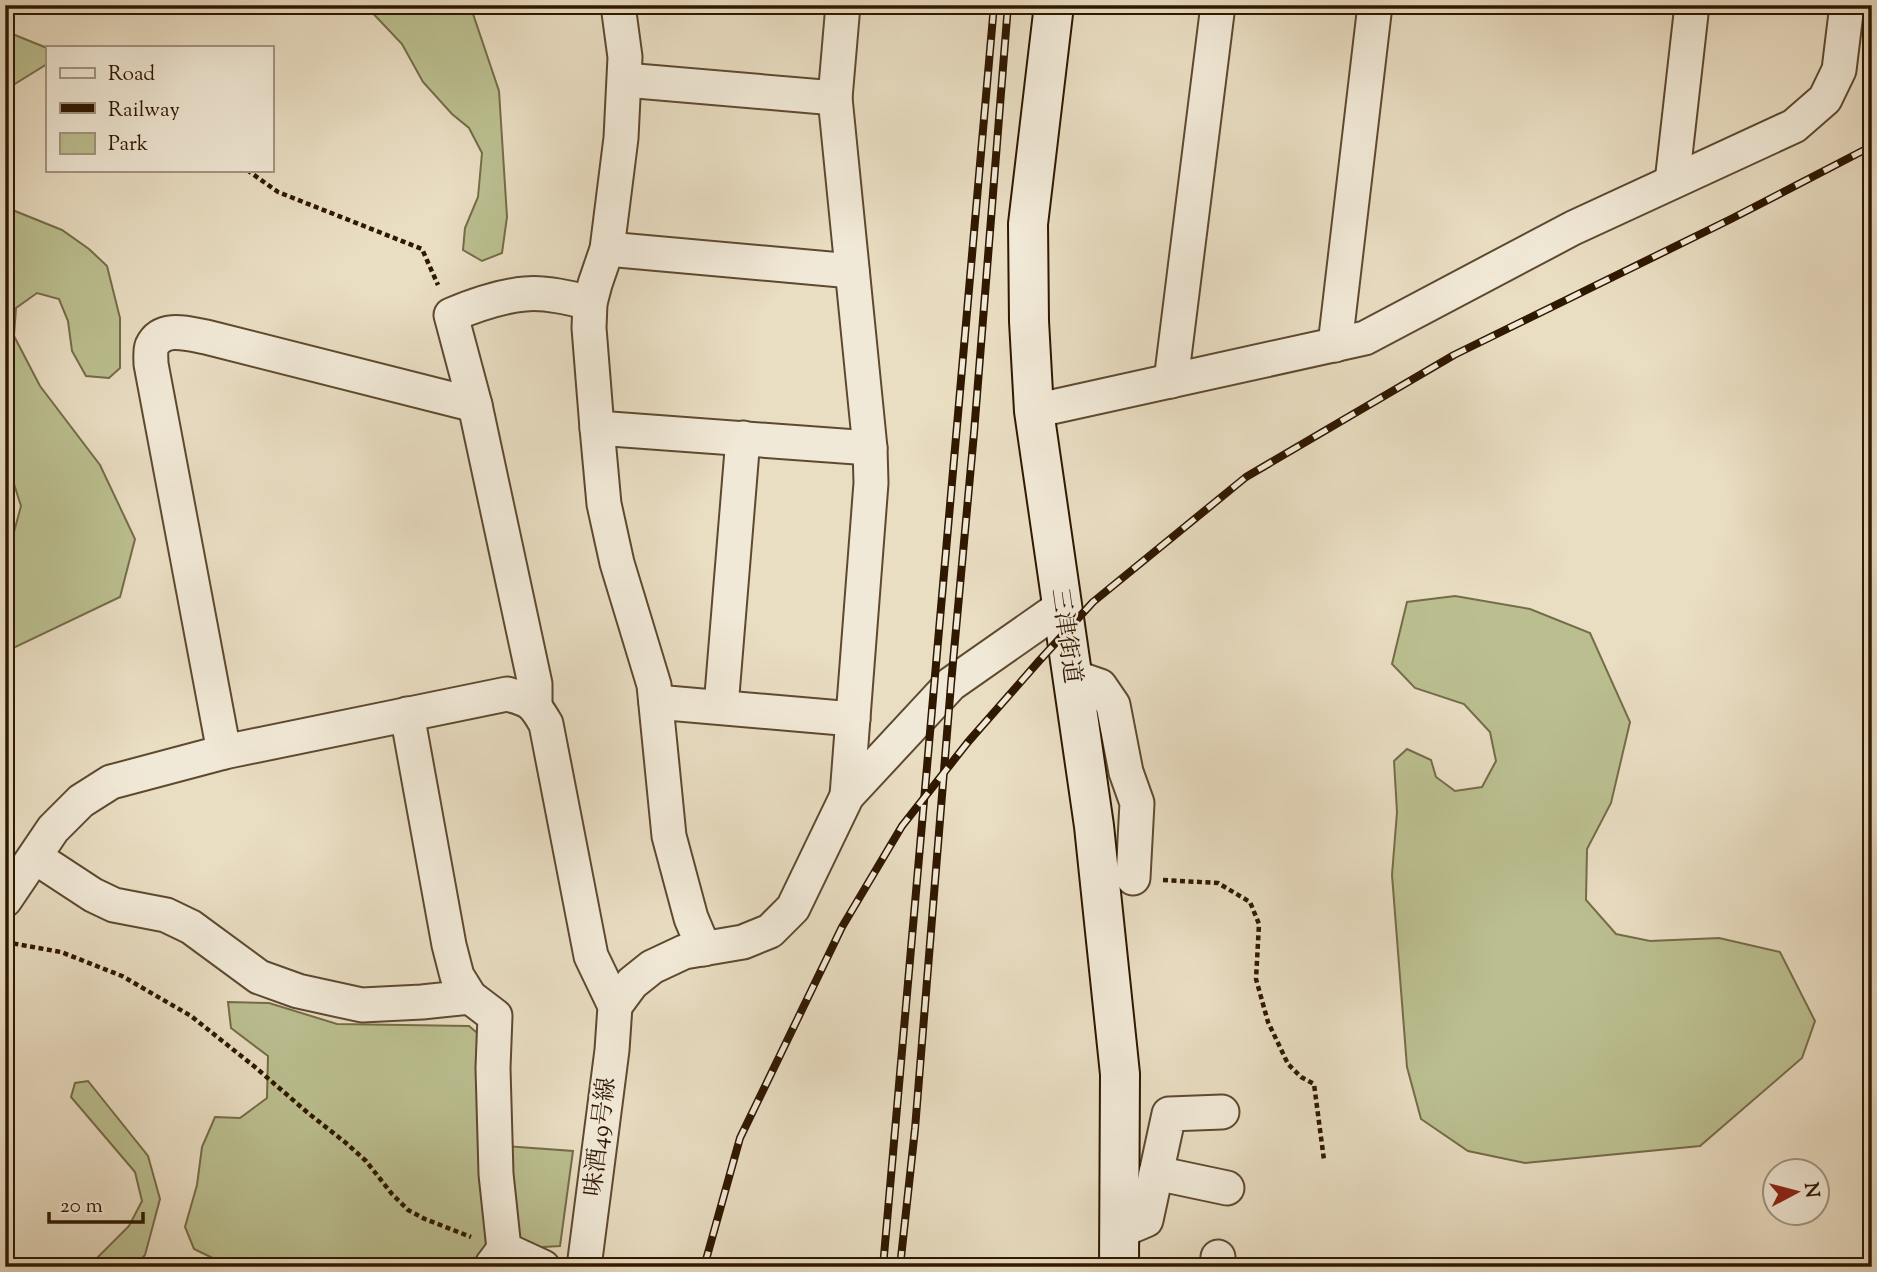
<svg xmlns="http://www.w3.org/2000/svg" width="1877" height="1272" font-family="'Sorts Mill Goudy','Noto Serif JP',serif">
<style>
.green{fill:#bbbf90;stroke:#756c48;stroke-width:2}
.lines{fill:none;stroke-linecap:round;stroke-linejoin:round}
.street-casing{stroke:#5e4930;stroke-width:37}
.secondary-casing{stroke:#2f1800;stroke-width:42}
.path{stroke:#2f1800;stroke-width:4.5;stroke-dasharray:5 3.5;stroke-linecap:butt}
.street{stroke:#f1e9d7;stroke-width:33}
.secondary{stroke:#f1e9d7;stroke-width:38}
.rail-casing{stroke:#2f1800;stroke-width:8}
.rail{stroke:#f1e9d7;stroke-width:5;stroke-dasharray:16;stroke-linecap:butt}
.labels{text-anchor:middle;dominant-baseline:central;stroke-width:5;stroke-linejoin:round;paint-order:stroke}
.street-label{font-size:24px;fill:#2f1800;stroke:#f1e9d7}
</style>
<rect width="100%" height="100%" fill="#e9ddc2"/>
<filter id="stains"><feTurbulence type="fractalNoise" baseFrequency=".00286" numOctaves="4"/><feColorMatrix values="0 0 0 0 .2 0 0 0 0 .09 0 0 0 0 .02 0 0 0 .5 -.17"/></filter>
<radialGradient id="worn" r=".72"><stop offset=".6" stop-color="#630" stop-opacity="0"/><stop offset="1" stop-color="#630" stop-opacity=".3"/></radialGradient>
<!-- green -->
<g class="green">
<polygon points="365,5 470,5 499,91 507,217 502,253 482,261 463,250 465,228 478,197 482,153 469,128 452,114 423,82 402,44"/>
<polygon points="5,31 47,48 47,64 5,90"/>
<polygon points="5,207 62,230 89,249 107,266 120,318 120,368 109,378 86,376 72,351 68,321 59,299 37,293 16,308 14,336 40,386 100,465 135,539 120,597 5,652 5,565 21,506 5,456"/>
<polygon points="1455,596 1530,609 1590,633 1630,722 1611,803 1587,849 1586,900 1616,934 1650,941 1719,938 1780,952 1815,1021 1802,1058 1700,1146 1525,1163 1468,1151 1421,1119 1407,1067 1392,875 1397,812 1394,761 1407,749 1431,760 1436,777 1455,791 1482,787 1496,761 1490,732 1464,704 1415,688 1392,664 1407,602"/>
<polygon points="228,1002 269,1003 337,1024 469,1026 489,1043 492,1145 573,1151 560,1246 526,1248 515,1267 227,1267 227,1265 194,1249 185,1227 197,1185 202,1147 215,1117 240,1118 267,1098 268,1056 231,1028"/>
<polygon points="88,1081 148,1156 160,1199 145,1255 134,1267 88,1267 129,1226 142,1201 135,1172 71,1097 75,1083"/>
</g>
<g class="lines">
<defs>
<g id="street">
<polyline points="618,5 625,57 621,138 607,249 595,284 590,303 589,328 597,428 604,504 617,563 654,685 669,836 691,918 704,949"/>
<polyline points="843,5 835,98 870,448 871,483 847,796"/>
<polyline points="625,80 835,98"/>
<polyline points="1672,182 1692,5"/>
<polyline points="607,249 852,271"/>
<polyline points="1335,345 1375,5"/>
<polyline points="1171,381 1218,5"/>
<polyline points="1034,411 1365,338 1573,228 1794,126 1825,99 1839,70 1847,5"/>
<polyline points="597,428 870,448"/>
<polyline points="1071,676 1100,686 1113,705 1126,772 1137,803 1133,878"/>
<polyline points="656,702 853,719"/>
<path d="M535,705V684L475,405L451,315C475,305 500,296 525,294C546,292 570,298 590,303"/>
<polyline points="721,707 743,438"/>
<polyline points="407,714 449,945 457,976 470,997 495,1016 493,1068 496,1174 504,1249"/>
<path d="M224,752L151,364C151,359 150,351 152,346C162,325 189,334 206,337L475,405"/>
<polyline points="35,857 93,895 114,905 166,915 191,927 259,977 298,991 362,1005 422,1002 470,997"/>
<path d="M5,900L53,829L81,801L111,782L224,752L507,694C531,700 534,703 546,724L591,956L615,1006L612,1050L584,1267"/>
<polyline points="615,1006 632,983 652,967 684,952 743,942 770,931 793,908 847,796 951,684 1061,607"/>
<polyline points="1156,1173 1227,1188"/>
<polyline points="1120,1231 1146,1220 1169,1114 1222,1112"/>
<polyline points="492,1265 504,1249 543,1267"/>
<polyline points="1217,1267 1218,1257"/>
</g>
<polyline id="secondary" points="1054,5 1028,224 1029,321 1034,411 1094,826 1120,1074 1119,1267"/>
</defs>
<!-- street casing -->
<use href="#street" class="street-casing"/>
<!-- secondary casing -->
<use href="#secondary" class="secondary-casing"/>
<!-- path -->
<g class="path">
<polyline points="247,170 278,192 422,249 438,285"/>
<polyline points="1163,880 1218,883 1250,902 1259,924 1256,979 1268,1022 1288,1064 1301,1077 1314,1084 1324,1160"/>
<polyline points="5,942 61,952 122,976 191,1016 255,1067 308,1113 346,1143 366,1161 392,1194 408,1210 425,1219 471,1237"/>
</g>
<!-- street -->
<use href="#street" class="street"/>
<!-- secondary -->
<use href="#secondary" class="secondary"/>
<defs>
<g id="rail">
<polyline points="704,1267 740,1138 842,927 902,826 968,742 1039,661 1093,602 1246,477 1454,355 1731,219 1872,146"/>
<polyline points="883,1267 994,5"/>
<polyline points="900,1267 915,1129 951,684 974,433 1008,5"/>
</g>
</defs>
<!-- rail casing -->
<use href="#rail" class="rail-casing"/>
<!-- rail -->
<use href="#rail" class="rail"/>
</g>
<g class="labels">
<!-- street labels -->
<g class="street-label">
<text transform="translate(1065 636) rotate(82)">三津街道</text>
<text transform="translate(601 1137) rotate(-83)">味酒49号線</text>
</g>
</g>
<!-- margin -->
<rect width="1877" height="1272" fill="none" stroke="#e9ddc2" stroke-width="28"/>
<rect x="7" y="7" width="1863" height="1258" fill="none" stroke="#2f1800" stroke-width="3.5"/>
<rect x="14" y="14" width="1849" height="1244" fill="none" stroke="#2f1800" stroke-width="2"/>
<!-- legend -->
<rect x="46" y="46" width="228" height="126" fill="#f1e9d7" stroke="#a39581" stroke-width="2"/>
<rect x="60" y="68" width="35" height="10" fill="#f1e9d7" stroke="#a39581" stroke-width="2"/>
<text x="108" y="80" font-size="21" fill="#2f1800">Road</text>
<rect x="60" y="103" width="35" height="10" fill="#2f1800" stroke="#a39581" stroke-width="2"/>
<text x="108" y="116" font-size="21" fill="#2f1800">Railway</text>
<rect x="60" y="133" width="35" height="21" fill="#bbbf90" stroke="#a39581" stroke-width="2"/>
<text x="108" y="150" font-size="21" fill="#2f1800">Park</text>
<!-- north arrow -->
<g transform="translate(1796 1192) rotate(83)"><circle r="33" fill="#f1e9d7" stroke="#a39581" stroke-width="2"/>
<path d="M0-5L12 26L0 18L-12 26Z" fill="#8f2418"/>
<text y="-10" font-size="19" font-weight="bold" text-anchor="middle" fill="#2f1800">N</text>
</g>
<!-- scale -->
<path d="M49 1212v10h94v-10" fill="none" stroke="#2f1800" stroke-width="3.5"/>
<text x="60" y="1212" font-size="21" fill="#2f1800" stroke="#f1e9d7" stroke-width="5" paint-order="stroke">20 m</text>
<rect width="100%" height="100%" filter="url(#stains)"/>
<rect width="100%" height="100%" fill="url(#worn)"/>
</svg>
